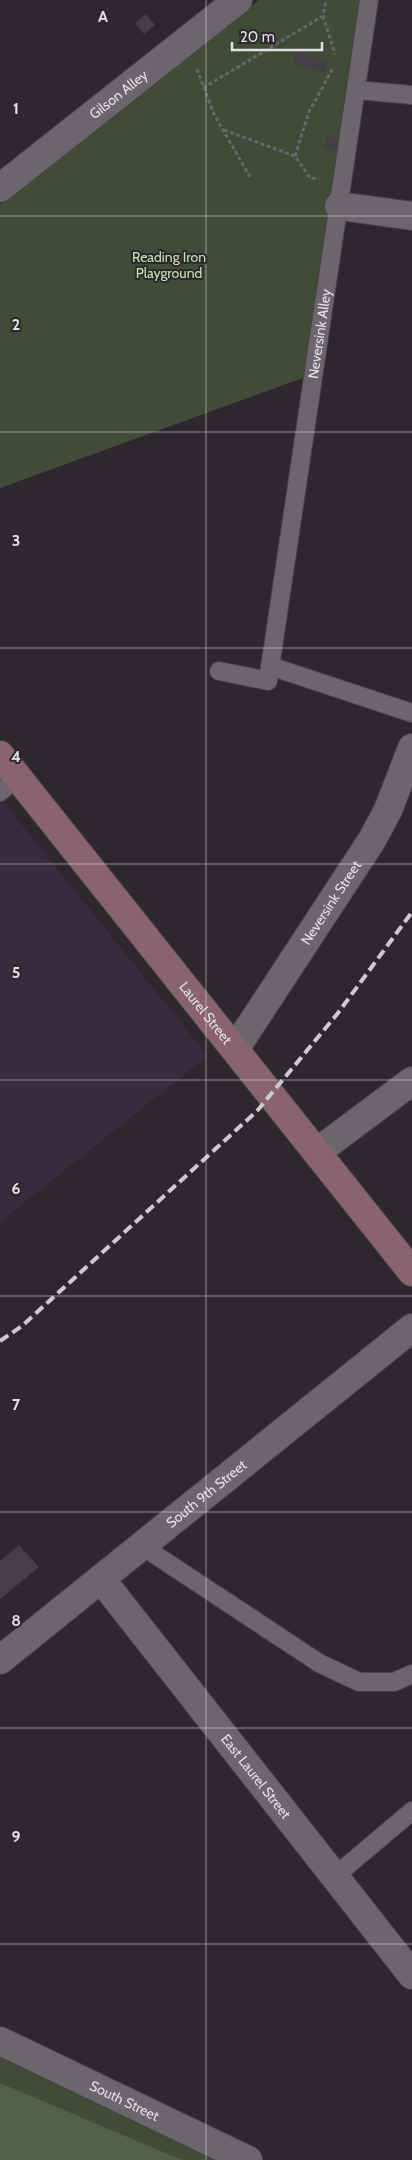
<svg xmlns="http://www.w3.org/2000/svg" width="412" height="2160" font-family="Cabin,sans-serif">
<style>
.industrial{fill:#342d3e}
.green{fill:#424b38}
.forest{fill:#536146}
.building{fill:#433f44}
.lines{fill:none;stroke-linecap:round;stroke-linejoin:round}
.lane-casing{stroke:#464347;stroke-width:20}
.street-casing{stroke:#464347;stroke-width:30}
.secondary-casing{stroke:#464347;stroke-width:30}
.path{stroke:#69666a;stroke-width:3;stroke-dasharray:4 2.5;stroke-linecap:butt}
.lane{stroke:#6a666b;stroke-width:18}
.street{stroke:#6a666b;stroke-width:28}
.secondary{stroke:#89636d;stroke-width:28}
.rail{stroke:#cccacd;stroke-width:4;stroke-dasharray:10 5;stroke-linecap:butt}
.grid{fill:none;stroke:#e4e2e5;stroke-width:1;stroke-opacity:0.55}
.labels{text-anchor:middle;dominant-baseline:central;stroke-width:4;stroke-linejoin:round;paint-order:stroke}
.street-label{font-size:14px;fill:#e4e2e5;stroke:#2c282d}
.park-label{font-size:14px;fill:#c7e1ad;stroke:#2c282d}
.grid-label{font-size:16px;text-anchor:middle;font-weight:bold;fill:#e4e2e5;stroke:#2c282d;stroke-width:4;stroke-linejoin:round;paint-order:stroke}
</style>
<rect width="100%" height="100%" fill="#2c282d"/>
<!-- industrial -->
<polygon class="industrial" points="0,798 208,1056 0,1222"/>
<!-- green -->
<g class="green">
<polygon points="259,0 364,0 308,376 0,488 0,204"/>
<polygon points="0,2041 248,2160 0,2160"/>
</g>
<!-- forest -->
<polygon class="forest" points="0,2083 182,2160 0,2160"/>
<!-- building -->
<g class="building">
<polygon points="146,14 155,25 144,34 135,23"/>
<polygon points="296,52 328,60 325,72 293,65"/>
<polygon points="328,135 340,140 335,152 323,147"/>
<polygon points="19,1545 39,1567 0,1599 0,1561"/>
</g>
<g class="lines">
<defs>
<g id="lane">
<polyline points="357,90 412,95"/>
<polyline points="270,666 412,713"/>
<path id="s1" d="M219,671L268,681L369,0"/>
<polyline points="0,792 17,777"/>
<polyline points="142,1546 319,1663 359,1682 394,1682 412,1674"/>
<polyline points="334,1877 412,1811"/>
</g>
<g id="street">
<path id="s2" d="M0,188L238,0"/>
<polyline points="339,206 412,216"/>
<path id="s3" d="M235,1049L372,840L388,810L412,748"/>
<polyline points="317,1152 412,1081"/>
<path id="s4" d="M101,1579L412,1975"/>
<path id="s5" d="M0,1660L412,1328"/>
<path id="s6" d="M0,2041L248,2160"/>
</g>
<g id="secondary">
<path id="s7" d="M0,755L412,1272"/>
</g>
</defs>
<!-- lane casing -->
<use href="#lane" class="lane-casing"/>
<!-- street casing -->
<use href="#street" class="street-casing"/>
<!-- secondary casing -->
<use href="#secondary" class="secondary-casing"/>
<!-- path -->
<g class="path">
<polyline points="323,16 335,54"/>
<polyline points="197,69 214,114 250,177"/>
<polyline points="203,88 323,16 326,0"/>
<polyline points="224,130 295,156 310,178 319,179"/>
<polyline points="295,156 309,112 333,68"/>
</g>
<!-- lane -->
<use href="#lane" class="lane"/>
<!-- street -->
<use href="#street" class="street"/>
<!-- secondary -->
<use href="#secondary" class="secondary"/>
<!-- rail -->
<polyline class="rail" points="0,1341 22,1326 257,1111 338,1013 412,912"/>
</g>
<!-- grid -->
<path class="grid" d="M206,0V2160M0,216H412M0,432H412M0,648H412M0,864H412M0,1080H412M0,1296H412M0,1512H412M0,1728H412M0,1944H412"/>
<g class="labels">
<!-- street labels -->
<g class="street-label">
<text stroke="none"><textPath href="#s2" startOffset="151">Gilson Alley</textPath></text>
<text stroke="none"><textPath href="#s1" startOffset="401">Neversink Alley</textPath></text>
<text stroke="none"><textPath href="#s3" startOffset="175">Neversink Street</textPath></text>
<text stroke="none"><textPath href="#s7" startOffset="330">Laurel Street</textPath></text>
<text stroke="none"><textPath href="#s5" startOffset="265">South 9th Street</textPath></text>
<text stroke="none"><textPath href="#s4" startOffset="251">East Laurel Street</textPath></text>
<text stroke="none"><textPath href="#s6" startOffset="138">South Street</textPath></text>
</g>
<!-- park labels -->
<g class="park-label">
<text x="169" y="257">Reading Iron<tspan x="169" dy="16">Playground</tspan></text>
</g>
</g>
<g class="grid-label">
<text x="103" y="22">A</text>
<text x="16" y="114">1</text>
<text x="16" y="330">2</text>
<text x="16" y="546">3</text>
<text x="16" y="762">4</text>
<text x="16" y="978">5</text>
<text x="16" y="1194">6</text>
<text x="16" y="1410">7</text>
<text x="16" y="1626">8</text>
<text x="16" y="1842">9</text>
</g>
<!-- scale -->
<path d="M232 42v8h90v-8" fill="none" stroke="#e4e2e5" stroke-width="2.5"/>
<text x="240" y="42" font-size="15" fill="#e4e2e5" stroke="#2c282d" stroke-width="4" paint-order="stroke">20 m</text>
</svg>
